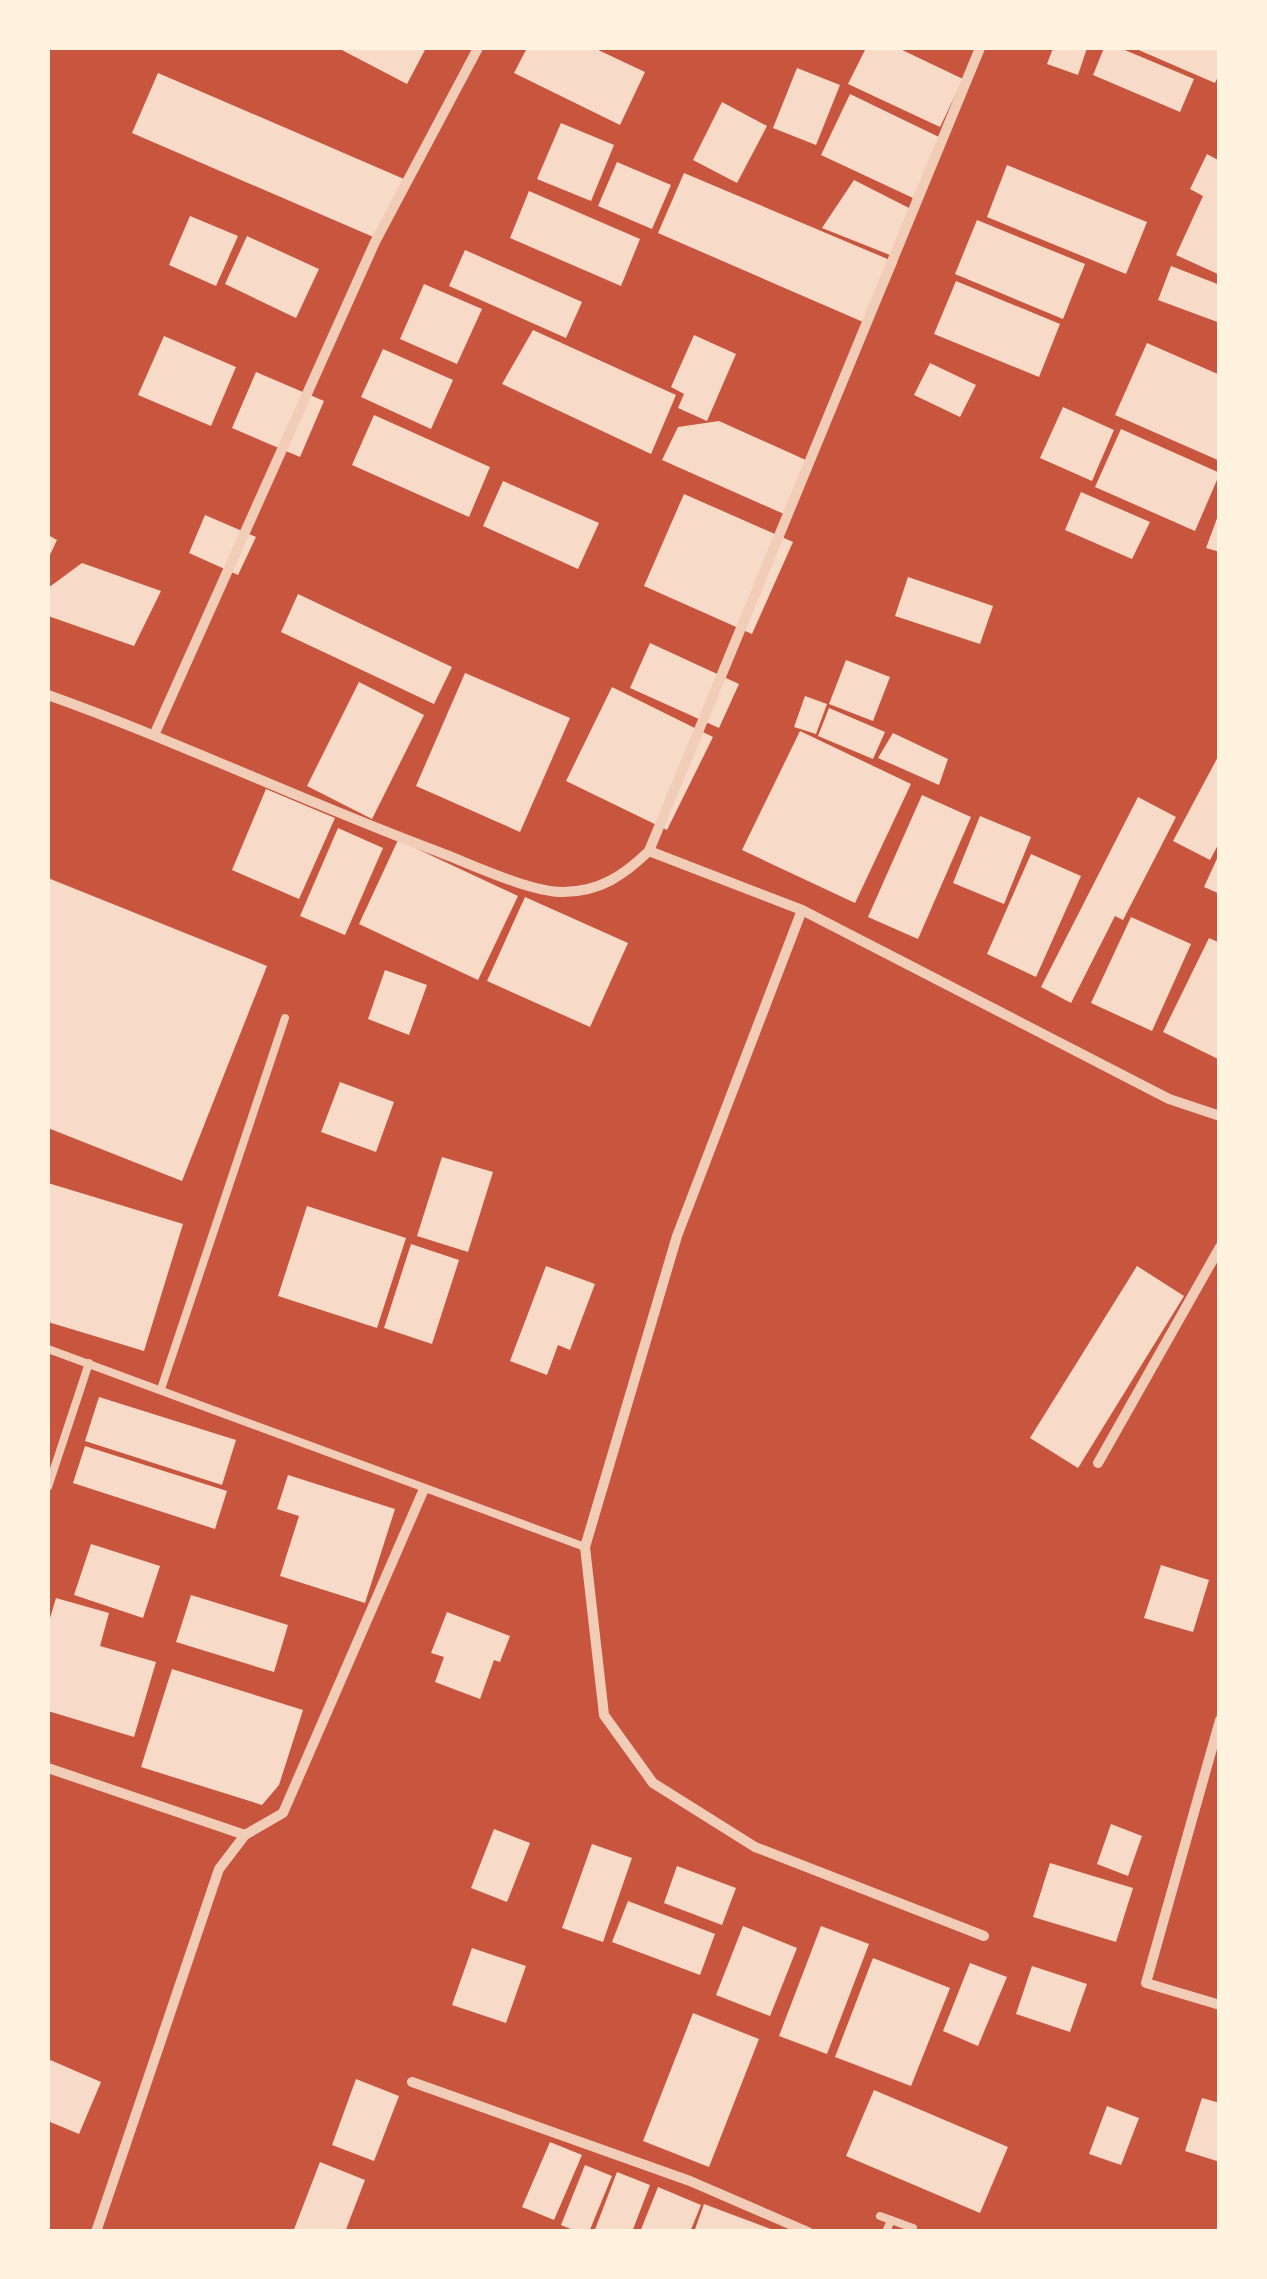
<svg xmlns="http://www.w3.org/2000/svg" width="1267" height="2279" font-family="Raleway,sans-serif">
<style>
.building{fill:#f7dbc8}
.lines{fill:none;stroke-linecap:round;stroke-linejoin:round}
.service{stroke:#f1ccb7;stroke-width:8}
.minor{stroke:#f1ccb7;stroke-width:10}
</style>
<rect width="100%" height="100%" fill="#c8553d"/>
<!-- building -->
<g class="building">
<polygon points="338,48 426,48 407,84"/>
<polygon points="527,48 594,48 645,72 620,125 514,73"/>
<polygon points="866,48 898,48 963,79 940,127 848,84"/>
<polygon points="1053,48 1087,48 1078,75 1047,64"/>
<polygon points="1104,48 1120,48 1194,79 1180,112 1093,75"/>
<polygon points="1134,48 1220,48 1220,72 1215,83"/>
<polygon points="797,68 840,85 816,145 773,128"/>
<polygon points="158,73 404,179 378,239 132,133"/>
<polygon points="850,94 941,138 913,198 821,155"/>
<polygon points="722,102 767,126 737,183 693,160"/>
<polygon points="561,123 614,145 591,201 537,179"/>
<polygon points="1207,154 1220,161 1220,275 1176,255 1203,196 1190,189"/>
<polygon points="617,162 671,185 652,229 598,206"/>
<polygon points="1007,165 1147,222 1126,274 987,217"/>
<polygon points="684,173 897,263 870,325 658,233"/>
<polygon points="854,180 913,210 895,257 822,228"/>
<polygon points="529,191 640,239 621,286 510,238"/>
<polygon points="190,216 238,236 216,286 169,265"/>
<polygon points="977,220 1085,264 1063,319 955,274"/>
<polygon points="247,236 319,269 296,318 225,284"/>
<polygon points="465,250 582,302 566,338 449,286"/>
<polygon points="1171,266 1220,285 1220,323 1158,300"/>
<polygon points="956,281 1060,324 1039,377 934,334"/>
<polygon points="424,284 482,309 457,364 400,339"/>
<polygon points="533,330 676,395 651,454 502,384"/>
<polygon points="694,335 736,354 707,421 678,408 684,394 671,387"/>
<polygon points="164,336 236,367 211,426 138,395"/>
<polygon points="1147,343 1220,375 1220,461 1115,415"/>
<polygon points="383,349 453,380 431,429 361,397"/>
<polygon points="930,363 976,385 960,417 914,395"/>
<polygon points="256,372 324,401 300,457 232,428"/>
<polygon points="1063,407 1114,430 1092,481 1040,458"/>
<polygon points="374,415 490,467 469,517 352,465"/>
<polygon points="719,421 808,461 784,514 662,460 678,427"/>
<polygon points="1121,429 1220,473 1195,531 1095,487"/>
<polygon points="503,481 599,523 578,569 483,526"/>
<polygon points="1081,492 1150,522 1132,559 1065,530"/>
<polygon points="684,494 793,542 752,634 644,586"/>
<polygon points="1219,513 1220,513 1220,552 1206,548"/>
<polygon points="205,515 256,537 238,575 189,553"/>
<polygon points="48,535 57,540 48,559"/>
<polygon points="82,563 161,591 134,646 48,616 48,588"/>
<polygon points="908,577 993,606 980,644 895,616"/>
<polygon points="298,594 452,667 434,704 281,632"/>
<polygon points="650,643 739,684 719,728 630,688"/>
<polygon points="846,660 890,677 873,721 829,704"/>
<polygon points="465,673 570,718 520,832 416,786"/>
<polygon points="359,682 424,715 372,819 307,786"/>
<polygon points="612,687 713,737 667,830 566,781"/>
<polygon points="805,696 827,704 816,734 794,727"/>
<polygon points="829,708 885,732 873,759 818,736"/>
<polygon points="800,731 911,784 855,903 742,850"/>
<polygon points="893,733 948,759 939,785 878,758"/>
<polygon points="1220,753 1220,841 1210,860 1173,841"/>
<polygon points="266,789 335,818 299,899 232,870"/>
<polygon points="922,795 971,817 918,939 868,917"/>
<polygon points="1138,797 1176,817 1123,920 1115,916 1071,1003 1041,987"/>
<polygon points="980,816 1031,837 1004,904 953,883"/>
<polygon points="338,828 383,848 345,935 300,916"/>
<polygon points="398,840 518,896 478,980 359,924"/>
<polygon points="1220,852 1220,894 1204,887"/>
<polygon points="1031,854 1081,876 1036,977 987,954"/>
<polygon points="48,878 267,966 182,1181 48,1128"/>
<polygon points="525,897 628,943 590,1027 487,981"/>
<polygon points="1131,917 1191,944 1152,1031 1091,1003"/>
<polygon points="1209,938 1220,943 1218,1059 1163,1032"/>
<polygon points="385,970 427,985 409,1035 368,1019"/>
<polygon points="340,1082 394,1102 376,1152 321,1132"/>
<polygon points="442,1157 493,1172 468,1252 417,1236"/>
<polygon points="48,1183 183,1224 144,1351 48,1322"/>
<polygon points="307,1206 406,1238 377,1328 278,1296"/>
<polygon points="411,1244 459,1260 432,1344 384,1328"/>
<polygon points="546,1266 595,1284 570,1350 558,1345 547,1375 510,1361"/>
<polygon points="1137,1266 1184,1296 1078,1468 1030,1438"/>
<polygon points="99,1397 236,1440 222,1485 85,1441"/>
<polygon points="85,1446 227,1491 215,1529 73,1483"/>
<polygon points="288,1475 395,1509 365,1603 280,1576 299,1516 277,1509"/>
<polygon points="91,1544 160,1566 143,1618 74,1595"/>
<polygon points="1161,1565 1209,1580 1193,1632 1144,1618"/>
<polygon points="191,1595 288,1625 274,1672 176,1642"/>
<polygon points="56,1598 109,1613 100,1646 156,1662 134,1737 48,1711 48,1625"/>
<polygon points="447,1612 510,1636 500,1662 494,1660 480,1699 435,1682 444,1657 431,1653"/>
<polygon points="172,1669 303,1710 279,1785 262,1805 141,1767"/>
<polygon points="1111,1824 1142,1836 1128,1876 1097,1864"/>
<polygon points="494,1829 530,1843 507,1902 471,1888"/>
<polygon points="592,1844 632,1858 603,1942 562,1928"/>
<polygon points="1050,1863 1133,1888 1116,1942 1033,1917"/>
<polygon points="677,1866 736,1888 722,1925 664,1903"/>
<polygon points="628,1901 715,1934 700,1975 612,1942"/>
<polygon points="743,1926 797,1948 770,2016 716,1995"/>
<polygon points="821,1926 869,1944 827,2054 779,2036"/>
<polygon points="472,1948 526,1966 506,2023 452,2005"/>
<polygon points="873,1958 950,1988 911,2086 835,2057"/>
<polygon points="970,1963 1007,1977 978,2046 943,2031"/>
<polygon points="1032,1966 1087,1984 1070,2032 1016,2014"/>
<polygon points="693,2013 759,2039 709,2167 643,2141"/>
<polygon points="48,2059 101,2082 79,2134 48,2121"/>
<polygon points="356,2079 399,2096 374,2161 332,2145"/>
<polygon points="874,2090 1008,2147 980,2213 846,2156"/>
<polygon points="1202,2098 1220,2103 1220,2162 1185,2151"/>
<polygon points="1107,2106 1139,2118 1121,2165 1089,2154"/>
<polygon points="550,2142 582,2155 554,2220 522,2207"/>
<polygon points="320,2162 365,2180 345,2232 293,2232"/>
<polygon points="585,2165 612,2176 589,2232 578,2232 561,2225"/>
<polygon points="617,2172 650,2185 632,2232 594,2232"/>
<polygon points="658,2187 701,2205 690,2232 640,2232"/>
<polygon points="704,2204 776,2231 776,2232 694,2232"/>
</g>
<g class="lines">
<!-- service -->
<g class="service">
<polyline points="48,1349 585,1547"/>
<polyline points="161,1389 285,1018"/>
<polyline points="48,1487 89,1363"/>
<polyline points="880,2216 891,2220 886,2232"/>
<polyline points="891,2220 913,2228"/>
</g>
<!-- minor -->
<g class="minor">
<path d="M48,695C180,742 307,803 439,852C471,864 529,892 563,892C600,892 624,875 649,851L980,48"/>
<polyline points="155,733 375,242 478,48"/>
<polyline points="649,851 802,910 1169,1099 1220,1116"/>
<polyline points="802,910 677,1236 585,1547 604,1715 653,1783 755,1847 984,1936"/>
<polyline points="1098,1463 1220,1247"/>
<polyline points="1220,1720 1146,1983 1220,2005"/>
<polyline points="48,1768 245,1835"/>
<polyline points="412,2082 690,2181 808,2232"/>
<polyline points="96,2232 219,1869 245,1835 283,1813 424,1489"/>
</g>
</g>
<!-- border -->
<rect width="1267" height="2279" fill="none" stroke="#fff3e0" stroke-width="100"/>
</svg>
